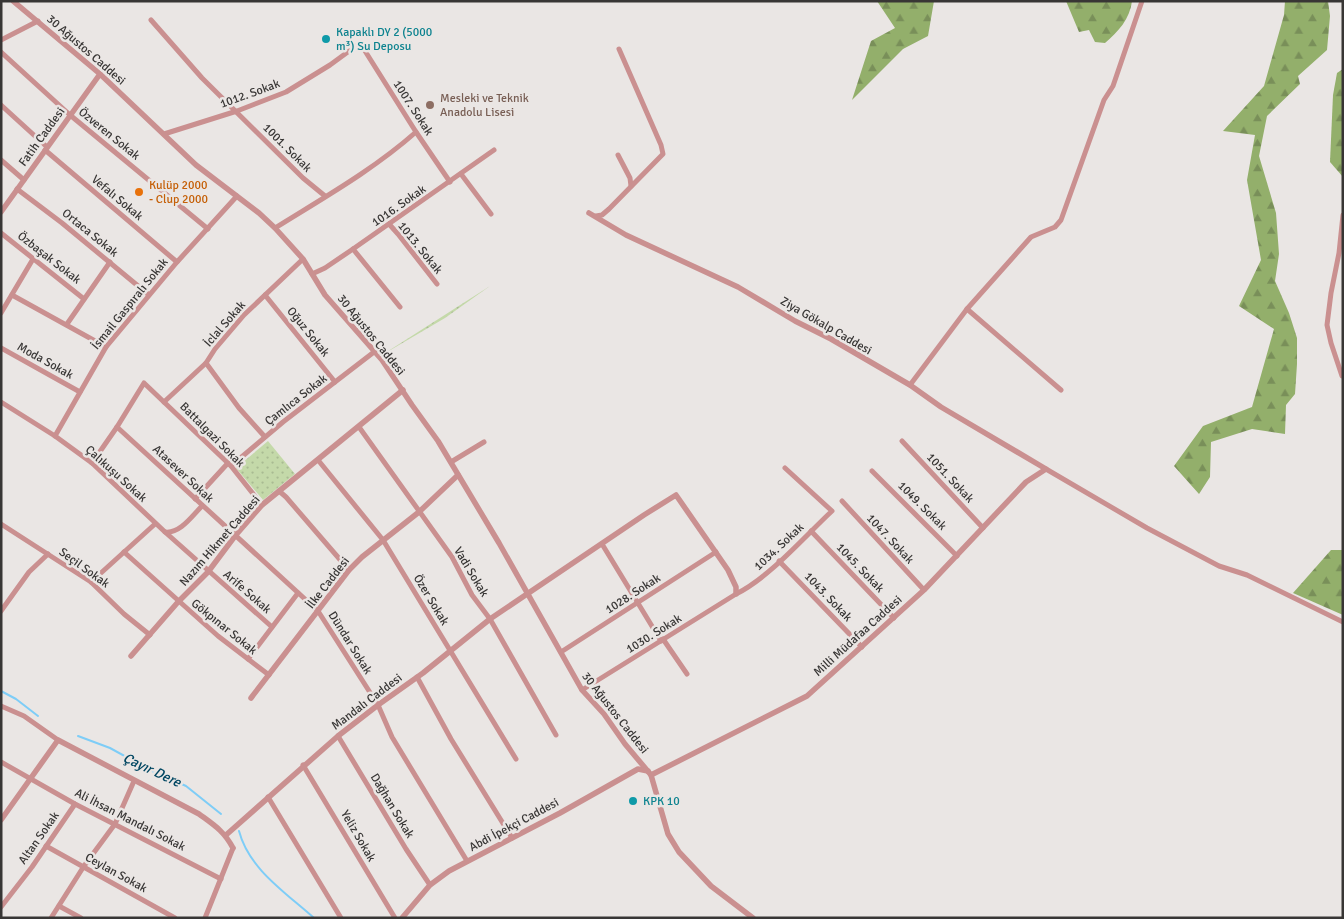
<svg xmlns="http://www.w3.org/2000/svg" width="1344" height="919" font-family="Signika,sans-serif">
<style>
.grass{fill:url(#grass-dots)}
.forest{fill:url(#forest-firs)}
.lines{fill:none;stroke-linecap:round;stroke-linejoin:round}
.stream{stroke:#7ecdf7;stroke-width:2}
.minor{stroke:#ca9090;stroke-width:5}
.tertiary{stroke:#ca9090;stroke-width:5.5}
.culture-dot{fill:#0f9aa8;stroke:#eae6e4;stroke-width:2}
.education-dot{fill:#8d6e63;stroke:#eae6e4;stroke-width:2}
.food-dot{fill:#e8710a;stroke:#eae6e4;stroke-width:2}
.labels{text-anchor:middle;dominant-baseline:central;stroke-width:5;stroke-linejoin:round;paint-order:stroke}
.culture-label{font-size:12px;fill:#0d838f;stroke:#eae6e4;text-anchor:start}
.street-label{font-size:12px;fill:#383635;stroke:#eae6e4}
.education-label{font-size:12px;fill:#785e54;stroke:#eae6e4;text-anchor:start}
.food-label{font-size:12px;fill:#c56008;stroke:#eae6e4;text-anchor:start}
.water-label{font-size:14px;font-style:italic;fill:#004661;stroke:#eae6e4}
</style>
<defs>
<pattern id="grass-dots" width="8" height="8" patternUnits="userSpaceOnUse" patternTransform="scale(1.25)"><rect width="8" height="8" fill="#c4d9a9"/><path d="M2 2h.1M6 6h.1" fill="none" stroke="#a9bb92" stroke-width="1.8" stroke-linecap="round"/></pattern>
<pattern id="forest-firs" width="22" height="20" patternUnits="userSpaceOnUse" patternTransform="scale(1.25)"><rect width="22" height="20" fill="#93af6b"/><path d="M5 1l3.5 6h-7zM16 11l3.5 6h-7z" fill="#798f59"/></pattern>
</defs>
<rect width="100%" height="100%" fill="#eae6e4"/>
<!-- grass -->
<g class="grass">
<polygon points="490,286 445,318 382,355"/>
<polygon points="268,441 295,474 263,500 236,468"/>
</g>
<!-- forest -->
<g class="forest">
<polygon points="877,1 934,1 928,36 903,49 852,100 871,41 895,28"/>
<path d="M1066,1H1132C1130,19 1118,32 1105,43L1095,42L1089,30L1079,32Z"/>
<polygon points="1285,1 1328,1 1330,16 1327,50 1298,76 1300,84 1267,116 1259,156 1276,213 1279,254 1275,281 1289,313 1297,338 1297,364 1295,394 1286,405 1285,434 1252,429 1211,442 1210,477 1199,494 1174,466 1203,426 1252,407 1274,329 1239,306 1261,260 1247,180 1255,135 1223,131 1264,86 1284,15"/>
<polygon points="1343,69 1343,177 1330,162 1333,95 1337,73"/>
<polygon points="1331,550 1343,550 1343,615 1293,593"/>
</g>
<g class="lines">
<!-- stream -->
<g class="stream">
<polyline points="1,691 16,699 38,716"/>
<polyline points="78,736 110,748 150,770 186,786 221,814"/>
<path d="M239,831C249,869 285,892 314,918"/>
</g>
<!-- minor -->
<g class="minor">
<polyline points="151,20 202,78 303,178 325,196"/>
<polyline points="1,40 38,21"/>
<polyline points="1,52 70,115 208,229"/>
<polyline points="1,105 47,147"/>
<polyline points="164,134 237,111 286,92 330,65 360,43 416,132 450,182"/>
<polyline points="45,150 177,262"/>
<polyline points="618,155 630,178 631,186"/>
<polyline points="1,160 24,180"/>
<polyline points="461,174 491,214"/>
<polyline points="17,189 62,223 149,295"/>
<polyline points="596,216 602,215 609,209 663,154 661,145 619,49"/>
<polyline points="389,224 398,234 437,284"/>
<path d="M275,228C323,198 373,170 416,132"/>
<polyline points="1,233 84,299"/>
<polyline points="353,249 400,307"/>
<polyline points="312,274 325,268 353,249 494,150"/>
<polyline points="12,295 106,347"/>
<polyline points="265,295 335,382"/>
<polyline points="967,309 1061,390"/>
<polyline points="1,313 33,259"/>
<polyline points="67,324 110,262"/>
<polyline points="1,348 80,392"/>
<polyline points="206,363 239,408 265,437"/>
<polyline points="1342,376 1331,343 1327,325 1331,293 1339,253 1343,215"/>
<polyline points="910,385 967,309 1031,237 1055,227 1061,220 1104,100 1113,86 1142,1"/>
<polyline points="1,402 55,436 92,463 165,532 272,627"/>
<polyline points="164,402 206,363 215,349 244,315 303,259"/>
<polyline points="117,427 318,611 378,705 392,737 467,861"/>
<polyline points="359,427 452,557 472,595 490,619 556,735"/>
<polyline points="55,436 106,347 177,262 237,196"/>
<polyline points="902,441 983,528"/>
<polyline points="318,460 383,540 516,759"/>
<polyline points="451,462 484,442"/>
<polyline points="92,463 117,427 144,383 231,466 262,505"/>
<polyline points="231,466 283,422 374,352"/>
<polyline points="1046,469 1147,528 1219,566 1247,575 1343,622"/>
<polyline points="872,471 957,556"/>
<polyline points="279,491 286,497 349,570"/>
<polyline points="195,499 228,463"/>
<polyline points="842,501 924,590"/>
<polyline points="1,524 91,582 124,614 150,635"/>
<polyline points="811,531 894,618"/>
<path d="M165,532C180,534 192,516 202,506"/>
<polyline points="602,544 661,641"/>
<polyline points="124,552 218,636 269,675"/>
<polyline points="779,561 862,647"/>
<polyline points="91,582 155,524"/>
<polyline points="1,611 29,572 48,554"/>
<polyline points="663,639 687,674"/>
<polyline points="561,652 716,552"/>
<polyline points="248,659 298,593"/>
<polyline points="417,677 451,739 512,838"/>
<path d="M582,690L736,594C770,577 804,537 832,511L785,468"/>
<polyline points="1,706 24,716 58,740"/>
<polyline points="338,736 406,849 430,885"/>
<polyline points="1,762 75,804 221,879"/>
<polyline points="303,765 395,918"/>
<polyline points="268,797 341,918"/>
<polyline points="46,846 175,918"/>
<polyline points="59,906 81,918"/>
<polyline points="1,907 32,867 75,804"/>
<polyline points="51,918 84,866 115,824 134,781"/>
<polyline points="205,918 233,848"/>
</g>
<!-- tertiary -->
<g class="tertiary">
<polyline points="13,1 100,74 196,165 259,213 275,228 303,259 325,295 382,360 412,405 438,441 499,543 582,690 604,714 625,744 651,775 668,834 679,852 711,886 753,918"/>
<polyline points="1,212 100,74"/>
<polyline points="589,213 626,235 738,287 795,321 831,339 910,385 941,407 1046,469 1026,482 924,590 807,696 651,775"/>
<polyline points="131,656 178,602 208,572 235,536 262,505 403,390"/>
<polyline points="251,698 349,570 362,557 419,512 458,475"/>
<path d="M1,820L58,740L199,814C214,825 224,831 233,848"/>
<polyline points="226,835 338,736 378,705 423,673 490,619 644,515 676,495 728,570 736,587 736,594"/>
<polyline points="402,918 430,885 449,871 560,813 638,769 648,771"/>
</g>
</g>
<!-- markers -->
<g class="culture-dot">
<circle cx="326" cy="39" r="5"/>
<circle cx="633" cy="801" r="5"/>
</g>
<circle class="education-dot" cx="430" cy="105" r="5"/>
<circle class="food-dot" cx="139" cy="192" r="5"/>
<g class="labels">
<!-- culture labels -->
<g class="culture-label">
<text x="336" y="32">Kapaklı DY 2 (5000<tspan x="336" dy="14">m³) Su Deposu</tspan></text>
<text x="643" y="801">KPK 10</text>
</g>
<!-- street labels -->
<g class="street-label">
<text transform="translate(86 50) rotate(41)">30 Ağustos Caddesi</text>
<text transform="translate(250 94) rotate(-20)">1012. Sokak</text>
<text transform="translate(413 108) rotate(57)">1007. Sokak</text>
<text transform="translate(109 134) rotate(39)">Özveren Sokak</text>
<text transform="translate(42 137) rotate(-54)">Fatih Caddesi</text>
<text transform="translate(287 148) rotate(45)">1001. Sokak</text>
<text transform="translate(117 198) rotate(40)">Vefalı Sokak</text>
<text transform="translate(399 206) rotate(-35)">1016. Sokak</text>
<text transform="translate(90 233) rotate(39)">Ortaca Sokak</text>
<text transform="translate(420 248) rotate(51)">1013. Sokak</text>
<text transform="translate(49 258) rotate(38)">Özbaşak Sokak</text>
<text transform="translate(130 304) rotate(-51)">İsmail Gaspıralı Sokak</text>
<text transform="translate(225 324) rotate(-49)">İclal Sokak</text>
<text transform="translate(826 326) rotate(30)">Ziya Gökalp Caddesi</text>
<text transform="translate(308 332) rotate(51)">Oğuz Sokak</text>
<text transform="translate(371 335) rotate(51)">30 Ağustos Caddesi</text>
<text transform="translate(45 361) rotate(29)">Moda Sokak</text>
<text transform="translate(296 400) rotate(-38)">Çamlıca Sokak</text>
<text transform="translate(212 435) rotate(45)">Battalgazi Sokak</text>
<text transform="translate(116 474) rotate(42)">Çalıkuşu Sokak</text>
<text transform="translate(183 474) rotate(43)">Atasever Sokak</text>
<text transform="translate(950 478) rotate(47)">1051. Sokak</text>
<text transform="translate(922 506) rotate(45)">1049. Sokak</text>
<text transform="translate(890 539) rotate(47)">1047. Sokak</text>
<text transform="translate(220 541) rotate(-49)">Nazım Hikmet Caddesi</text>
<text transform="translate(779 547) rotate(-43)">1034. Sokak</text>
<text transform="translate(84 568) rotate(36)">Seçil Sokak</text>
<text transform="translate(860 568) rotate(46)">1045. Sokak</text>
<text transform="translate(471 572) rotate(59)">Vadi Sokak</text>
<text transform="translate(328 583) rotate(-52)">İlke Caddesi</text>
<text transform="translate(247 592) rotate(41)">Arife Sokak</text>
<text transform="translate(633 594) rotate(-33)">1028. Sokak</text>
<text transform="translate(828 597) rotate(46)">1043. Sokak</text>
<text transform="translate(431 600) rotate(59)">Özer Sokak</text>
<text transform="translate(224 627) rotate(39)">Gökpınar Sokak</text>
<text transform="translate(654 634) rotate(-32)">1030. Sokak</text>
<text transform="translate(858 636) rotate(-42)">Milli Müdafaa Caddesi</text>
<text transform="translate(350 643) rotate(58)">Dündar Sokak</text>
<text transform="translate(367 702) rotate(-37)">Mandalı Caddesi</text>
<text transform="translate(615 713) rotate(52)">30 Ağustos Caddesi</text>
<text transform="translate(392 806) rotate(59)">Dağhan Sokak</text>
<text transform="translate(130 820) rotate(27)">Ali İhsan Mandalı Sokak</text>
<text transform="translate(514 825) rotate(-28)">Abdi İpekçi Caddesi</text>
<text transform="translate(358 836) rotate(60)">Yeliz Sokak</text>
<text transform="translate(39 838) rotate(-55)">Altan Sokak</text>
<text transform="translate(116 873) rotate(29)">Ceylan Sokak</text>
</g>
<!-- education labels -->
<g class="education-label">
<text x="440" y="98">Mesleki ve Teknik<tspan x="440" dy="14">Anadolu Lisesi</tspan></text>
</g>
<!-- food labels -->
<g class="food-label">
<text x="149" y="185">Kulüp 2000<tspan x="149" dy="14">- Clup 2000</tspan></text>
</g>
<!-- water labels -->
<g class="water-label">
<text transform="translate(152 770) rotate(25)">Çayır Dere</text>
</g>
</g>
<!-- border -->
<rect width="1344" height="919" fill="none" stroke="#383635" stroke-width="5"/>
</svg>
